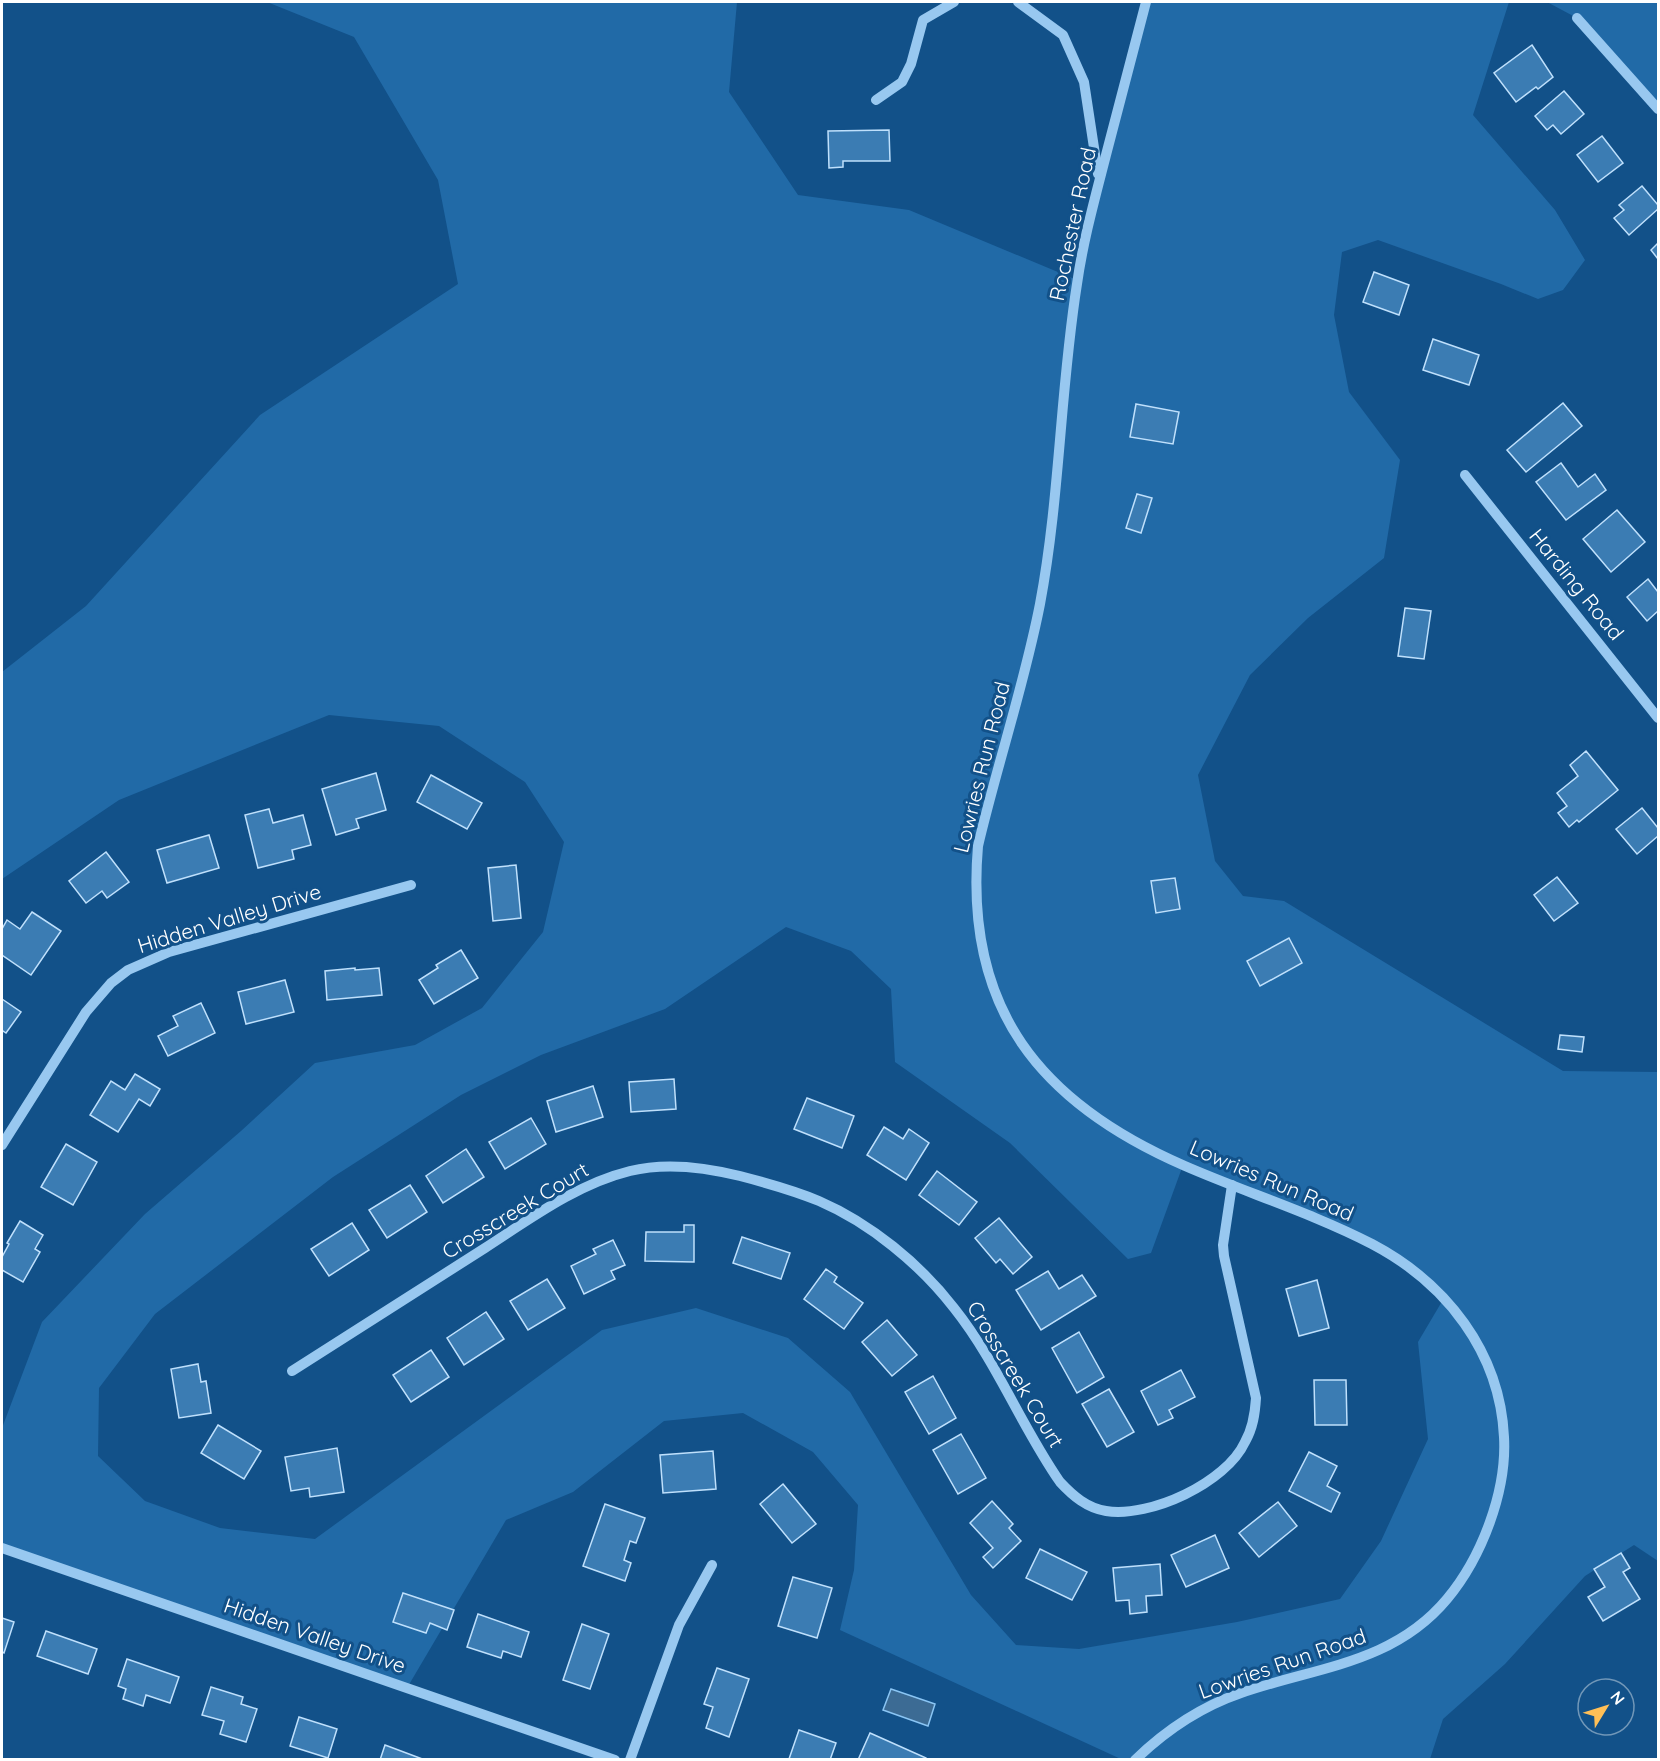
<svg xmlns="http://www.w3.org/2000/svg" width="1660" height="1761" font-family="Quicksand,sans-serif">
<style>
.green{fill:#216aa7;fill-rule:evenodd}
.water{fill:#3c6b94;stroke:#8ac5f4;stroke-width:1.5}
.building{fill:#3b7cb3;stroke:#bfe0fc;stroke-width:1.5}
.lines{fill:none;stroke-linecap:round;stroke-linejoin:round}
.minor{stroke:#98c8f0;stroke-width:10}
.labels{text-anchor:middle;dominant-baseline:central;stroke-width:6;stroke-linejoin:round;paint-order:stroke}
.street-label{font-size:21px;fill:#fff;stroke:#125189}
</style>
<rect width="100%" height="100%" fill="#125189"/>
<!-- green -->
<g class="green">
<path d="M267,2H737L729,92L798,195L909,210L1077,280L1146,2H1509L1473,115L1555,210L1585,260L1563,290L1538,299L1501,284L1378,240L1342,252L1334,315L1349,392L1400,460L1384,558L1308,618L1250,675L1198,775L1215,861L1243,896L1284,901L1563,1071L1658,1072V1561L1634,1545L1585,1576L1505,1664L1443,1719L1430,1759L1123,1760L840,1630L854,1570L858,1505L813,1452L743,1413L664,1421L573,1492L506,1520L407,1688L2,1548V1428L42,1322L145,1214L241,1131L315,1063L415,1045L482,1008L543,932L564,842L525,782L439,726L329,715L119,800L2,879V672L86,606L260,415L458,284L438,180L354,37ZM786,927L851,951L891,989L895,1062L1010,1143L1128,1259L1151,1253L1183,1165L1394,1257L1444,1298L1418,1342L1428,1439L1381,1541L1340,1599L1237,1622L1079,1649L1016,1645L971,1595L850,1392L788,1338L696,1308L602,1330L315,1539L220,1528L145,1501L98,1456L99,1388L155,1314L333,1177L461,1095L541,1055L665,1009Z"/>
<polygon points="1547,2 1658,2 1658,109 1577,18"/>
</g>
<!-- water -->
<polygon class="water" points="891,1689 935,1704 928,1726 883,1710"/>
<!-- building -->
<g class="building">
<polygon points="1532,45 1553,77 1538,89 1536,87 1516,102 1494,73"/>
<polygon points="1564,91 1584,114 1561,134 1553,125 1547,130 1535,116"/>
<polygon points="889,130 890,161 843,161 843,167 829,168 828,131"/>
<polygon points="1602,136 1623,163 1598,182 1577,155"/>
<polygon points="1642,186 1658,205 1658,209 1629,235 1614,218 1624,210 1619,205"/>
<polygon points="1658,243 1658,259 1651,250"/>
<polygon points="1374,272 1409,285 1399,315 1363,302"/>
<polygon points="1433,339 1479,355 1469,385 1423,370"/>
<polygon points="1563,403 1582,426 1526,472 1507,450"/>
<polygon points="1136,404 1179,412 1173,444 1130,437"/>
<polygon points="1561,463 1578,487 1595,474 1606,490 1566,520 1536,482"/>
<polygon points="1137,494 1152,498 1141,533 1126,528"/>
<polygon points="1617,510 1645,542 1611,572 1583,539"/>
<polygon points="1648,579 1658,592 1658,611 1647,621 1627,597"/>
<polygon points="1405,608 1431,611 1424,659 1398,656"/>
<polygon points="1586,751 1618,790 1579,822 1577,820 1569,827 1558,813 1567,806 1557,793 1578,776 1570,765"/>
<polygon points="376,773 386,810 356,819 359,828 336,835 322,789"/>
<polygon points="431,775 482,803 467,829 417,802"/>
<polygon points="1642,808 1658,828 1658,836 1637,854 1616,829"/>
<polygon points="269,809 273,823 303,815 311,845 292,850 294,859 258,868 245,815"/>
<polygon points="209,835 219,868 167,883 157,850"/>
<polygon points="106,852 129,882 107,898 102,891 86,903 69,881"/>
<polygon points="516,865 521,918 493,921 488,868"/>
<polygon points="1557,877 1578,903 1554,921 1534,895"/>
<polygon points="1175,878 1180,909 1156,913 1151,881"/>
<polygon points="32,912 61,931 31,975 2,955 2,929 7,920 20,929"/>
<polygon points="1289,938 1302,963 1260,986 1247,961"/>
<polygon points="461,950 478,978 434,1004 419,980 438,968 436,965"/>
<polygon points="355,968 355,970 379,968 382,995 327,1000 325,971"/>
<polygon points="285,980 294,1012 246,1024 238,992"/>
<polygon points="2,999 21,1012 6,1033 3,1031 2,1033"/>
<polygon points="201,1003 215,1033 168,1056 158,1036 178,1026 173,1016"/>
<polygon points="1560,1035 1584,1037 1582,1052 1558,1049"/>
<polygon points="135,1074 160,1089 150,1106 139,1099 118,1132 90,1115 111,1081 125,1090"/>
<polygon points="674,1079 676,1109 631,1112 629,1082"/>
<polygon points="593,1086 603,1117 556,1132 547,1101"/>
<polygon points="807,1098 854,1116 842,1148 794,1129"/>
<polygon points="531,1118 546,1144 505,1169 489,1142"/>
<polygon points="884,1127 903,1139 909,1129 929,1143 906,1180 867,1155"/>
<polygon points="66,1144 97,1162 73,1205 41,1187"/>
<polygon points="466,1149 484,1177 443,1203 426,1176"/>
<polygon points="937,1171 977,1202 959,1225 919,1195"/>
<polygon points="410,1185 427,1212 387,1238 369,1210"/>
<polygon points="999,1218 1032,1257 1013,1274 1000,1259 996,1263 975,1238"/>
<polygon points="20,1221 43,1235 35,1249 40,1252 23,1282 2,1270 2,1257 9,1244 7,1243"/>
<polygon points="352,1223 369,1250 329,1276 311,1249"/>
<polygon points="684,1225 694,1225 694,1262 645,1261 646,1232 684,1232"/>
<polygon points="742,1237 790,1253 781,1279 733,1263"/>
<polygon points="613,1240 625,1265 611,1271 615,1279 584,1294 571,1266 596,1254 593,1249"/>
<polygon points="826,1269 837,1277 834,1282 863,1303 844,1329 804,1299"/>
<polygon points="1048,1271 1059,1289 1082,1275 1096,1296 1041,1330 1016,1290"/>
<polygon points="547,1279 565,1308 528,1330 510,1301"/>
<polygon points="1317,1280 1329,1328 1299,1336 1286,1289"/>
<polygon points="486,1312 504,1339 464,1365 447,1338"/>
<polygon points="887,1320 917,1355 892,1376 862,1342"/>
<polygon points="1079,1332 1104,1377 1077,1393 1052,1348"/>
<polygon points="431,1350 449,1377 411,1402 393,1375"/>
<polygon points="198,1364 201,1382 206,1381 211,1413 179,1418 171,1369"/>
<polygon points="1181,1370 1195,1397 1169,1410 1173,1418 1158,1425 1141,1391"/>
<polygon points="933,1376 956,1418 929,1434 905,1392"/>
<polygon points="1314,1380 1346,1380 1347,1425 1315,1425"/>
<polygon points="1109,1389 1134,1432 1107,1447 1082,1404"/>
<polygon points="218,1425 261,1451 244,1479 201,1453"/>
<polygon points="961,1434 986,1478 958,1494 933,1450"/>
<polygon points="337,1448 344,1492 310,1497 309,1488 291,1491 285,1457"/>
<polygon points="713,1451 716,1489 663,1493 660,1455"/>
<polygon points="1309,1452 1337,1466 1327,1486 1340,1493 1331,1512 1289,1491"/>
<polygon points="783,1484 816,1524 792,1543 760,1504"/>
<polygon points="992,1501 1013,1524 1009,1528 1021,1541 993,1568 983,1557 993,1548 970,1523"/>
<polygon points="1278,1502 1297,1526 1259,1557 1239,1533"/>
<polygon points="605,1504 645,1518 636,1543 630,1541 624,1560 631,1563 625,1581 583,1566"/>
<polygon points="1215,1535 1229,1568 1186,1587 1171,1555"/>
<polygon points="1040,1549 1087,1572 1072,1600 1026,1578"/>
<polygon points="1621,1553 1630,1568 1623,1572 1640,1599 1603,1621 1588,1597 1605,1587 1594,1569"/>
<polygon points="1160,1564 1162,1595 1146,1596 1147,1612 1130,1614 1129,1600 1116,1601 1113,1568"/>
<polygon points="793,1577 832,1588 817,1638 778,1626"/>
<polygon points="403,1593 454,1610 447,1630 430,1623 426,1633 393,1622"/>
<polygon points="478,1614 529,1632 521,1657 503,1651 501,1658 467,1647"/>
<polygon points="2,1618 14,1622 4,1653 2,1652"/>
<polygon points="582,1624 609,1634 590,1689 563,1680"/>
<polygon points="46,1631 97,1649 88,1674 37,1656"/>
<polygon points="127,1659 179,1677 170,1703 146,1695 143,1706 123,1699 126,1689 118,1686"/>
<polygon points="717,1668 749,1679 729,1737 706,1728 713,1707 704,1704"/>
<polygon points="211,1687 243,1697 241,1704 257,1709 246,1742 220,1734 224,1721 202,1715"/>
<polygon points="299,1717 337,1729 328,1758 290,1746"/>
<polygon points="799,1730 836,1743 830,1760 789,1759"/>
<polygon points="870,1733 926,1758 926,1760 858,1760"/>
<polygon points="385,1745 425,1760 380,1760"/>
</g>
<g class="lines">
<!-- minor -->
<g class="minor">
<polyline points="1018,2 1063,35 1084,82 1098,174"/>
<polyline points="1577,18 1658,109"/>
<polyline points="876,100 902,82 911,64 923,20 954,2"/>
<polyline points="1465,475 1658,718"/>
<polyline points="2,1145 86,1012 111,983 128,970 169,952 411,885"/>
<path d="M292,1371C356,1330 421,1289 485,1248C530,1219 577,1184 630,1171C666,1162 704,1167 740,1176C767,1183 793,1190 819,1201C870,1223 920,1264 954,1308C997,1362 1021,1426 1060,1482C1073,1496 1087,1508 1106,1511C1150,1518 1226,1483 1245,1442C1253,1428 1255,1414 1256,1398L1224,1256L1223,1245L1232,1185"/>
<polyline points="2,1548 615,1760"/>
<polyline points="630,1760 679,1625 712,1565"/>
<path d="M1135,1760C1166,1730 1200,1707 1241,1693C1315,1667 1393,1664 1447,1599C1482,1557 1507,1491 1504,1437C1500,1352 1446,1283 1372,1244C1312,1213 1247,1193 1185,1166C1040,1103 964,1009 978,846C997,765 1024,686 1040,604C1060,498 1060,390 1077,284C1083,241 1095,198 1106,155C1119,104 1133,53 1146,2"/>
</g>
</g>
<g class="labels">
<!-- street labels -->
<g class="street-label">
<text transform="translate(1072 224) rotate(-78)">Rochester Road</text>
<text transform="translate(1577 584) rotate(51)">Harding Road</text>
<text transform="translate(981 767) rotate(-76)">Lowries Run Road</text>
<text transform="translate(229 918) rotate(-17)">Hidden Valley Drive</text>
<text transform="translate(1272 1180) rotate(23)">Lowries Run Road</text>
<text transform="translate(515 1210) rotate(-31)">Crosscreek Court</text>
<text transform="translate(1016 1374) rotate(59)">Crosscreek Court</text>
<text transform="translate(315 1635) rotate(19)">Hidden Valley Drive</text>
<text transform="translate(1282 1663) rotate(-19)">Lowries Run Road</text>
</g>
</g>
<!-- border -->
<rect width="1660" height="1761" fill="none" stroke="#ffffff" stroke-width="6"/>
<!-- north arrow -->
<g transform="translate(1606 1707) rotate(52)"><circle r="28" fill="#125189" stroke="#7197b8" stroke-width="1.5"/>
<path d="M0-4.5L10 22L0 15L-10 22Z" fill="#ffbf57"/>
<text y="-9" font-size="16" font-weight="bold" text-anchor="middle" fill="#ffffff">N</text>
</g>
</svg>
